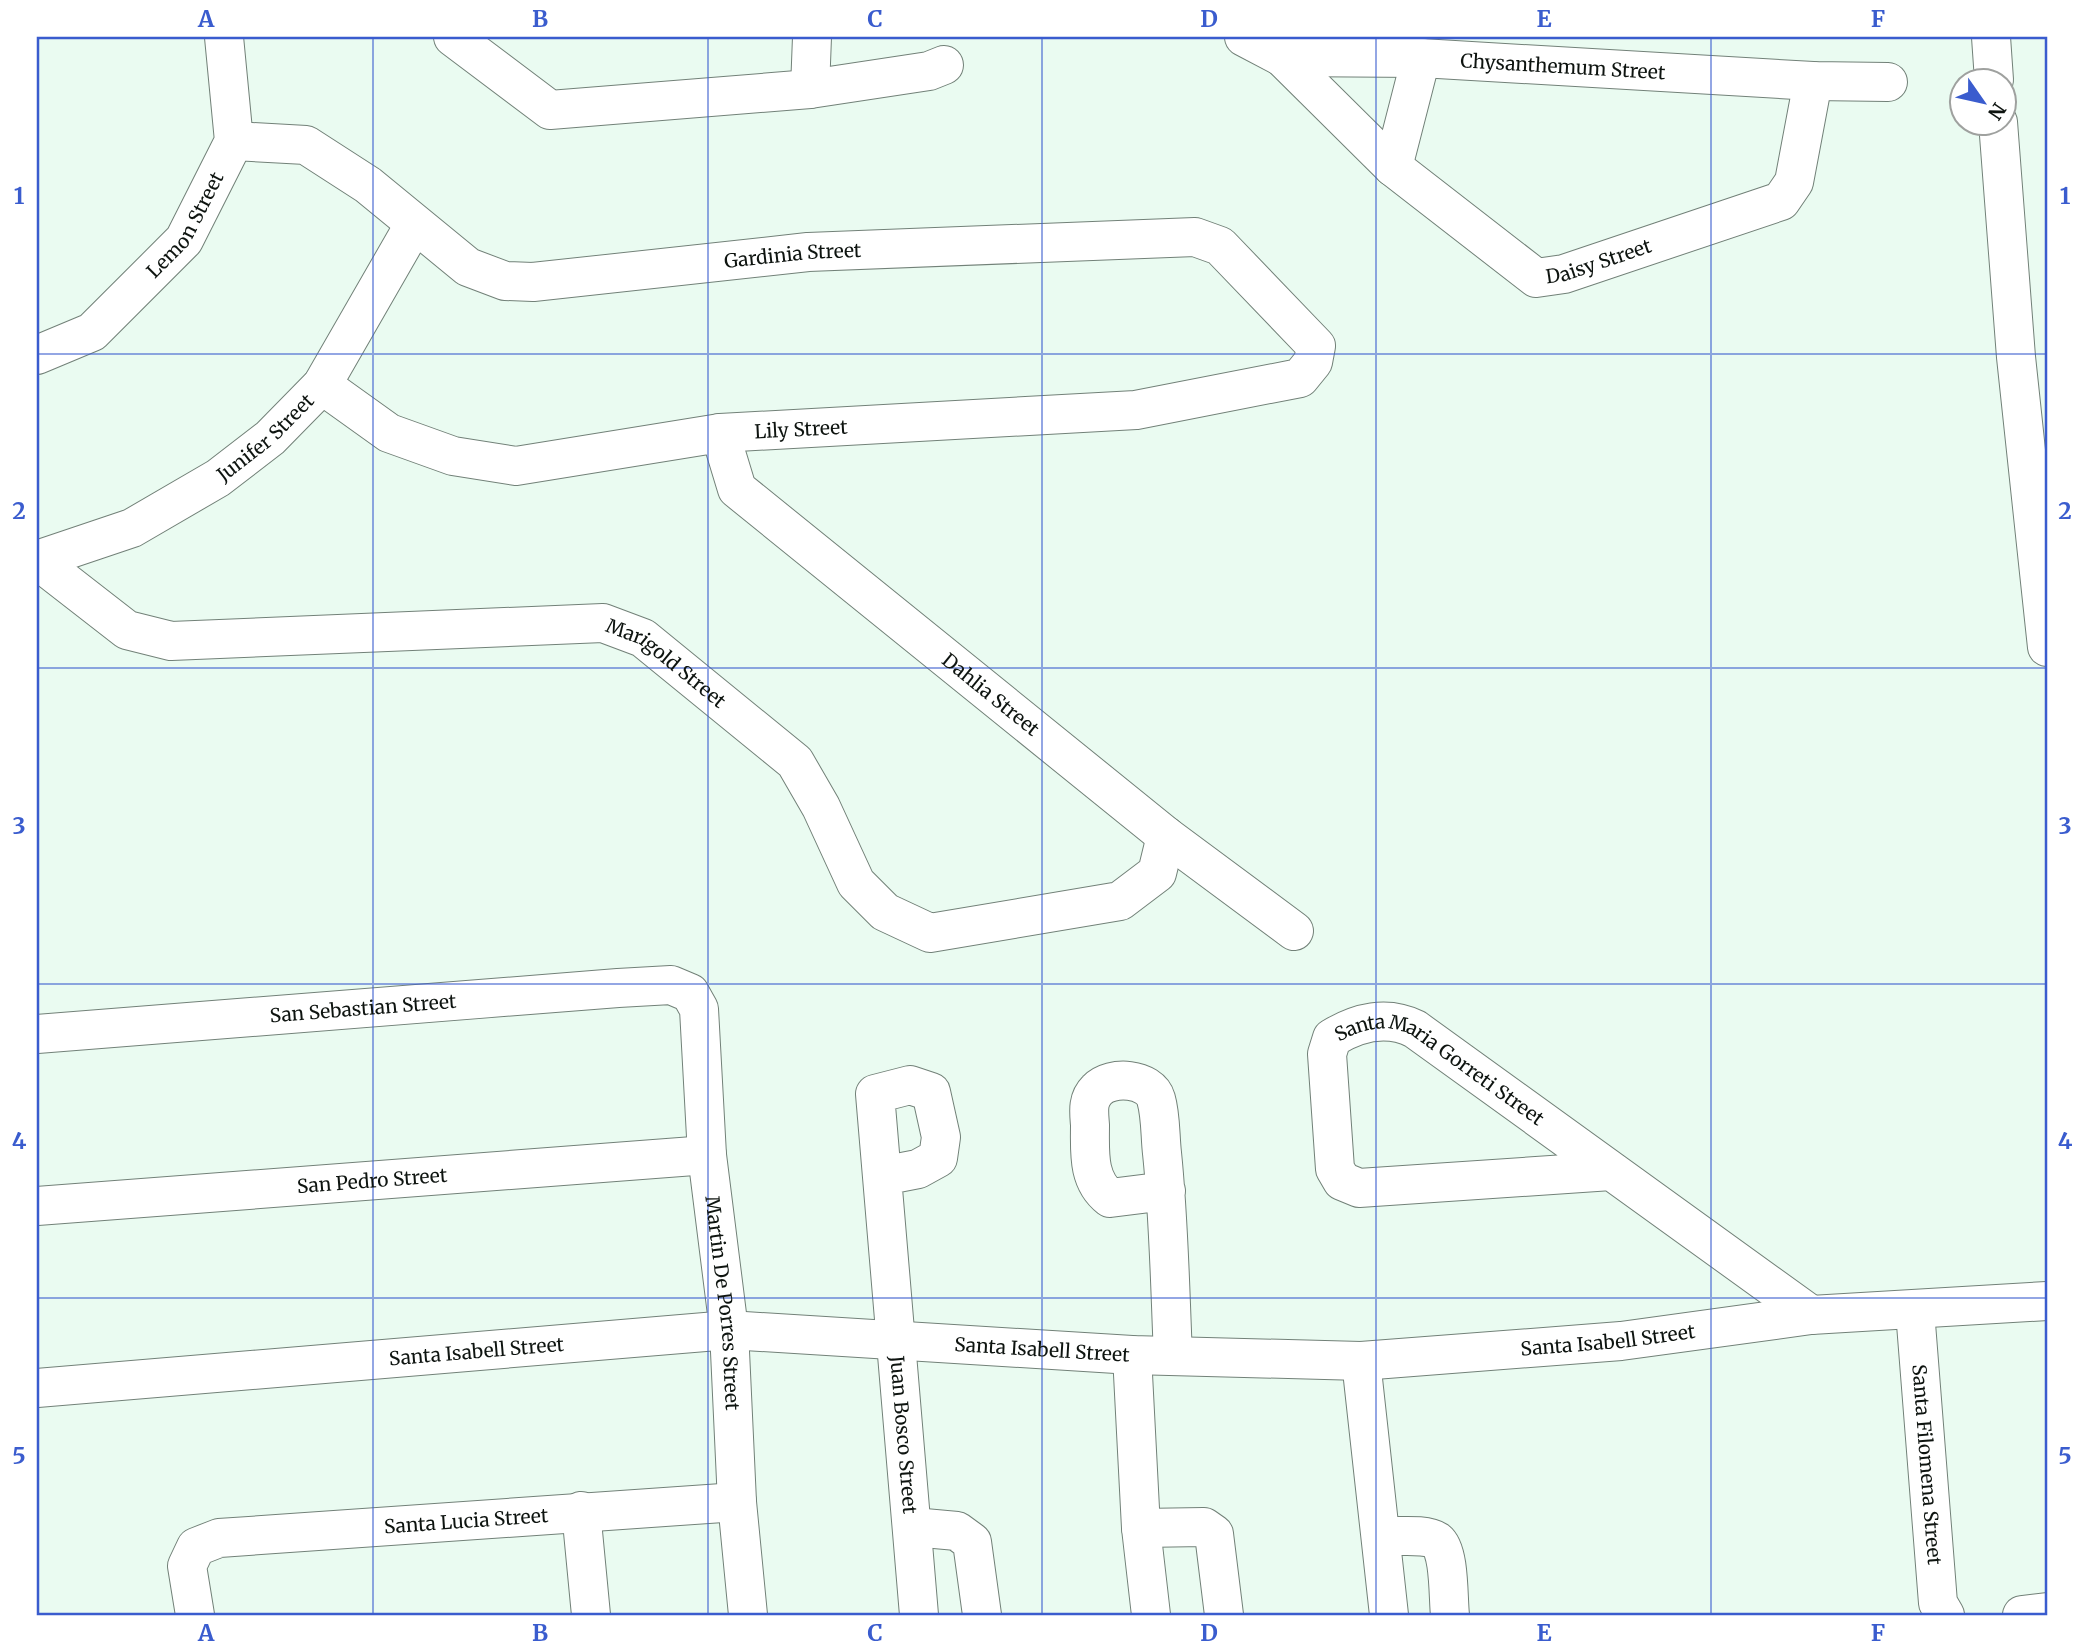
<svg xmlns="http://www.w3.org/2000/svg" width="2084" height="1652" font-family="Merriweather,serif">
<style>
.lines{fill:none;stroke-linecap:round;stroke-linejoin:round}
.minor-casing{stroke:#728178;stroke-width:40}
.minor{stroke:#fff;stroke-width:38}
.grid{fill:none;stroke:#3a5cce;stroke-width:2;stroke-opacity:0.55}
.labels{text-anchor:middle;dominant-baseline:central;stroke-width:7;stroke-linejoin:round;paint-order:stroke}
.street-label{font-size:19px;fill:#0e1410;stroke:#fff}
.neatline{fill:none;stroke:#3a5cce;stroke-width:2.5}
.grid-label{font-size:23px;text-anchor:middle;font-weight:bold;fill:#3a5cce}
</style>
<rect width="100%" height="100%" fill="#eafbf1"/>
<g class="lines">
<defs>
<g id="minor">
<polyline points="453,37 550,110 810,89 929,71 944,65"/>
<path id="s1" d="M1244,37L1282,57L1421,58L1813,81L1888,82"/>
<polyline points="1991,37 1994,80"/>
<path id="s2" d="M1282,57L1393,167L1536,278L1564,274L1781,201L1794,182L1813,81"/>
<polyline points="810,89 812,37"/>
<polyline points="1998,122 2016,357 2047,647"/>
<path id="s3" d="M234,141L306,145L368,185L468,267L505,281L533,282L808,252L1195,237L1220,246L1316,346L1313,362L1300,378L1136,410L720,433L516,466L453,456L389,433L322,385"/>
<polyline points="1393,167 1421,58"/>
<path id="s4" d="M37,355L92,332L184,240L234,141L224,37"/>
<path id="s5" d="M720,433L737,489L1166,836L1294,931"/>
<path id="s6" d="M37,560L127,630L171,641L603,623L643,638L795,762L821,807L856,883L885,912L930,933L1120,901L1157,873L1166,836"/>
<path id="s7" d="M37,560L132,528L218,478L270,438L322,385L414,225"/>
<path id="s8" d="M37,1034L618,988L671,985L690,993L699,1009L707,1155L729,1330L737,1502L748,1615"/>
<path id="s9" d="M1611,1171L1359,1188L1342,1181L1335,1169L1327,1054L1332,1038C1358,1022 1387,1015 1415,1029L1811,1315"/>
<path id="s10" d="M882,1176L918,1169L938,1158L941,1137L931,1092L910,1085L875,1094L919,1615"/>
<path d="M1166,1191L1110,1198C1087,1180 1090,1152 1090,1125C1089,1112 1087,1100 1097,1090C1111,1075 1150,1078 1156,1099C1161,1116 1160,1136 1162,1153C1169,1220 1170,1288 1173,1356"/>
<path id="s11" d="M37,1206L707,1155"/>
<path id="s12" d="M1915,1311L1938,1603L1945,1615"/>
<polyline points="1132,1355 1141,1528 1151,1615"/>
<polyline points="1361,1361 1389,1615"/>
<path id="s13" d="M37,1388L729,1330L1132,1355L1361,1361L1621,1341L1811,1315L2047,1301"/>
<polyline points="581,1511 591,1615"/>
<polyline points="913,1527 957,1531 972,1542 982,1615"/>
<polyline points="1141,1528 1204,1527 1214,1534 1224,1615"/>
<path d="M1382,1536C1397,1537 1425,1533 1437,1541C1450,1551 1448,1599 1450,1615"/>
<path id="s14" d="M195,1615L187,1566L196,1547L219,1538L737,1502"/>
<polyline points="2022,1615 2047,1612"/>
</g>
</defs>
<!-- minor casing -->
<use href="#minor" class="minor-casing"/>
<!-- minor -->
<use href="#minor" class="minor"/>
</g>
<!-- grid -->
<path class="grid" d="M373,37V1615M708,37V1615M1042,37V1615M1376,37V1615M1711,37V1615M37,354H2047M37,668H2047M37,984H2047M37,1298H2047"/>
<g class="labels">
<!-- street labels -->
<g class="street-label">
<text stroke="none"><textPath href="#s1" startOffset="324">Chysanthemum Street</textPath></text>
<text stroke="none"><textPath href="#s4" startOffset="203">Lemon Street</textPath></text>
<text stroke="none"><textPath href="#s3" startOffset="604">Gardinia Street</textPath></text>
<text stroke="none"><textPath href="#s2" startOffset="402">Daisy Street</textPath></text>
<text transform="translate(801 429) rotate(-3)">Lily Street</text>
<text stroke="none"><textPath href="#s7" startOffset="262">Junifer Street</textPath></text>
<text stroke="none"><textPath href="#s6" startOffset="667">Marigold Street</textPath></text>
<text stroke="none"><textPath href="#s5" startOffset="385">Dahlia Street</textPath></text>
<text stroke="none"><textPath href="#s8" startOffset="327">San Sebastian Street</textPath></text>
<text stroke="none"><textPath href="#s9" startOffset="541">Santa Maria Gorreti Street</textPath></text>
<text stroke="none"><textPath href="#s11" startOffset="336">San Pedro Street</textPath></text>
<text stroke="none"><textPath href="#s8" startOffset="970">Martin De Porres Street</textPath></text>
<text stroke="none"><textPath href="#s13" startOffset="1575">Santa Isabell Street</textPath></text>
<text stroke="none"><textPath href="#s13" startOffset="1008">Santa Isabell Street</textPath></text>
<text stroke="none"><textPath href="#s13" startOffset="441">Santa Isabell Street</textPath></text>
<text stroke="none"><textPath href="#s10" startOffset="527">Juan Bosco Street</textPath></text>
<text stroke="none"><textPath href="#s12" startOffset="154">Santa Filomena Street</textPath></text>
<text stroke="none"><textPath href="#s14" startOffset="343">Santa Lucia Street</textPath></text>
</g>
</g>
<!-- border -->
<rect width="2084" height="1652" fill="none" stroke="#ffffff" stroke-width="77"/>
<!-- north arrow -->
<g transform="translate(1983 102) rotate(124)"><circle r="33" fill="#ffffff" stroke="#9fa19f" stroke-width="2"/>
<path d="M0-5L12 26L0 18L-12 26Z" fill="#3a5cce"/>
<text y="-10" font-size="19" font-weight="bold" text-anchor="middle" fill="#0e1410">N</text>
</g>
<rect x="38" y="38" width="2008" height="1576" class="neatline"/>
<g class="grid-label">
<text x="206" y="27">A</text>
<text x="540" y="27">B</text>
<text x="875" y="27">C</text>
<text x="1209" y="27">D</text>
<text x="1544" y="27">E</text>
<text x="1878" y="27">F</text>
<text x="19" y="204">1</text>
<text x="2065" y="204">1</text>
<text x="19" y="519">2</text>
<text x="2065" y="519">2</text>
<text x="19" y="834">3</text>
<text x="2065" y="834">3</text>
<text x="19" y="1149">4</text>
<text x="2065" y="1149">4</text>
<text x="19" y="1464">5</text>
<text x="2065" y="1464">5</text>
<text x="206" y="1641">A</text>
<text x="540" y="1641">B</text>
<text x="875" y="1641">C</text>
<text x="1209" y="1641">D</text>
<text x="1544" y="1641">E</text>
<text x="1878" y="1641">F</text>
</g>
</svg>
